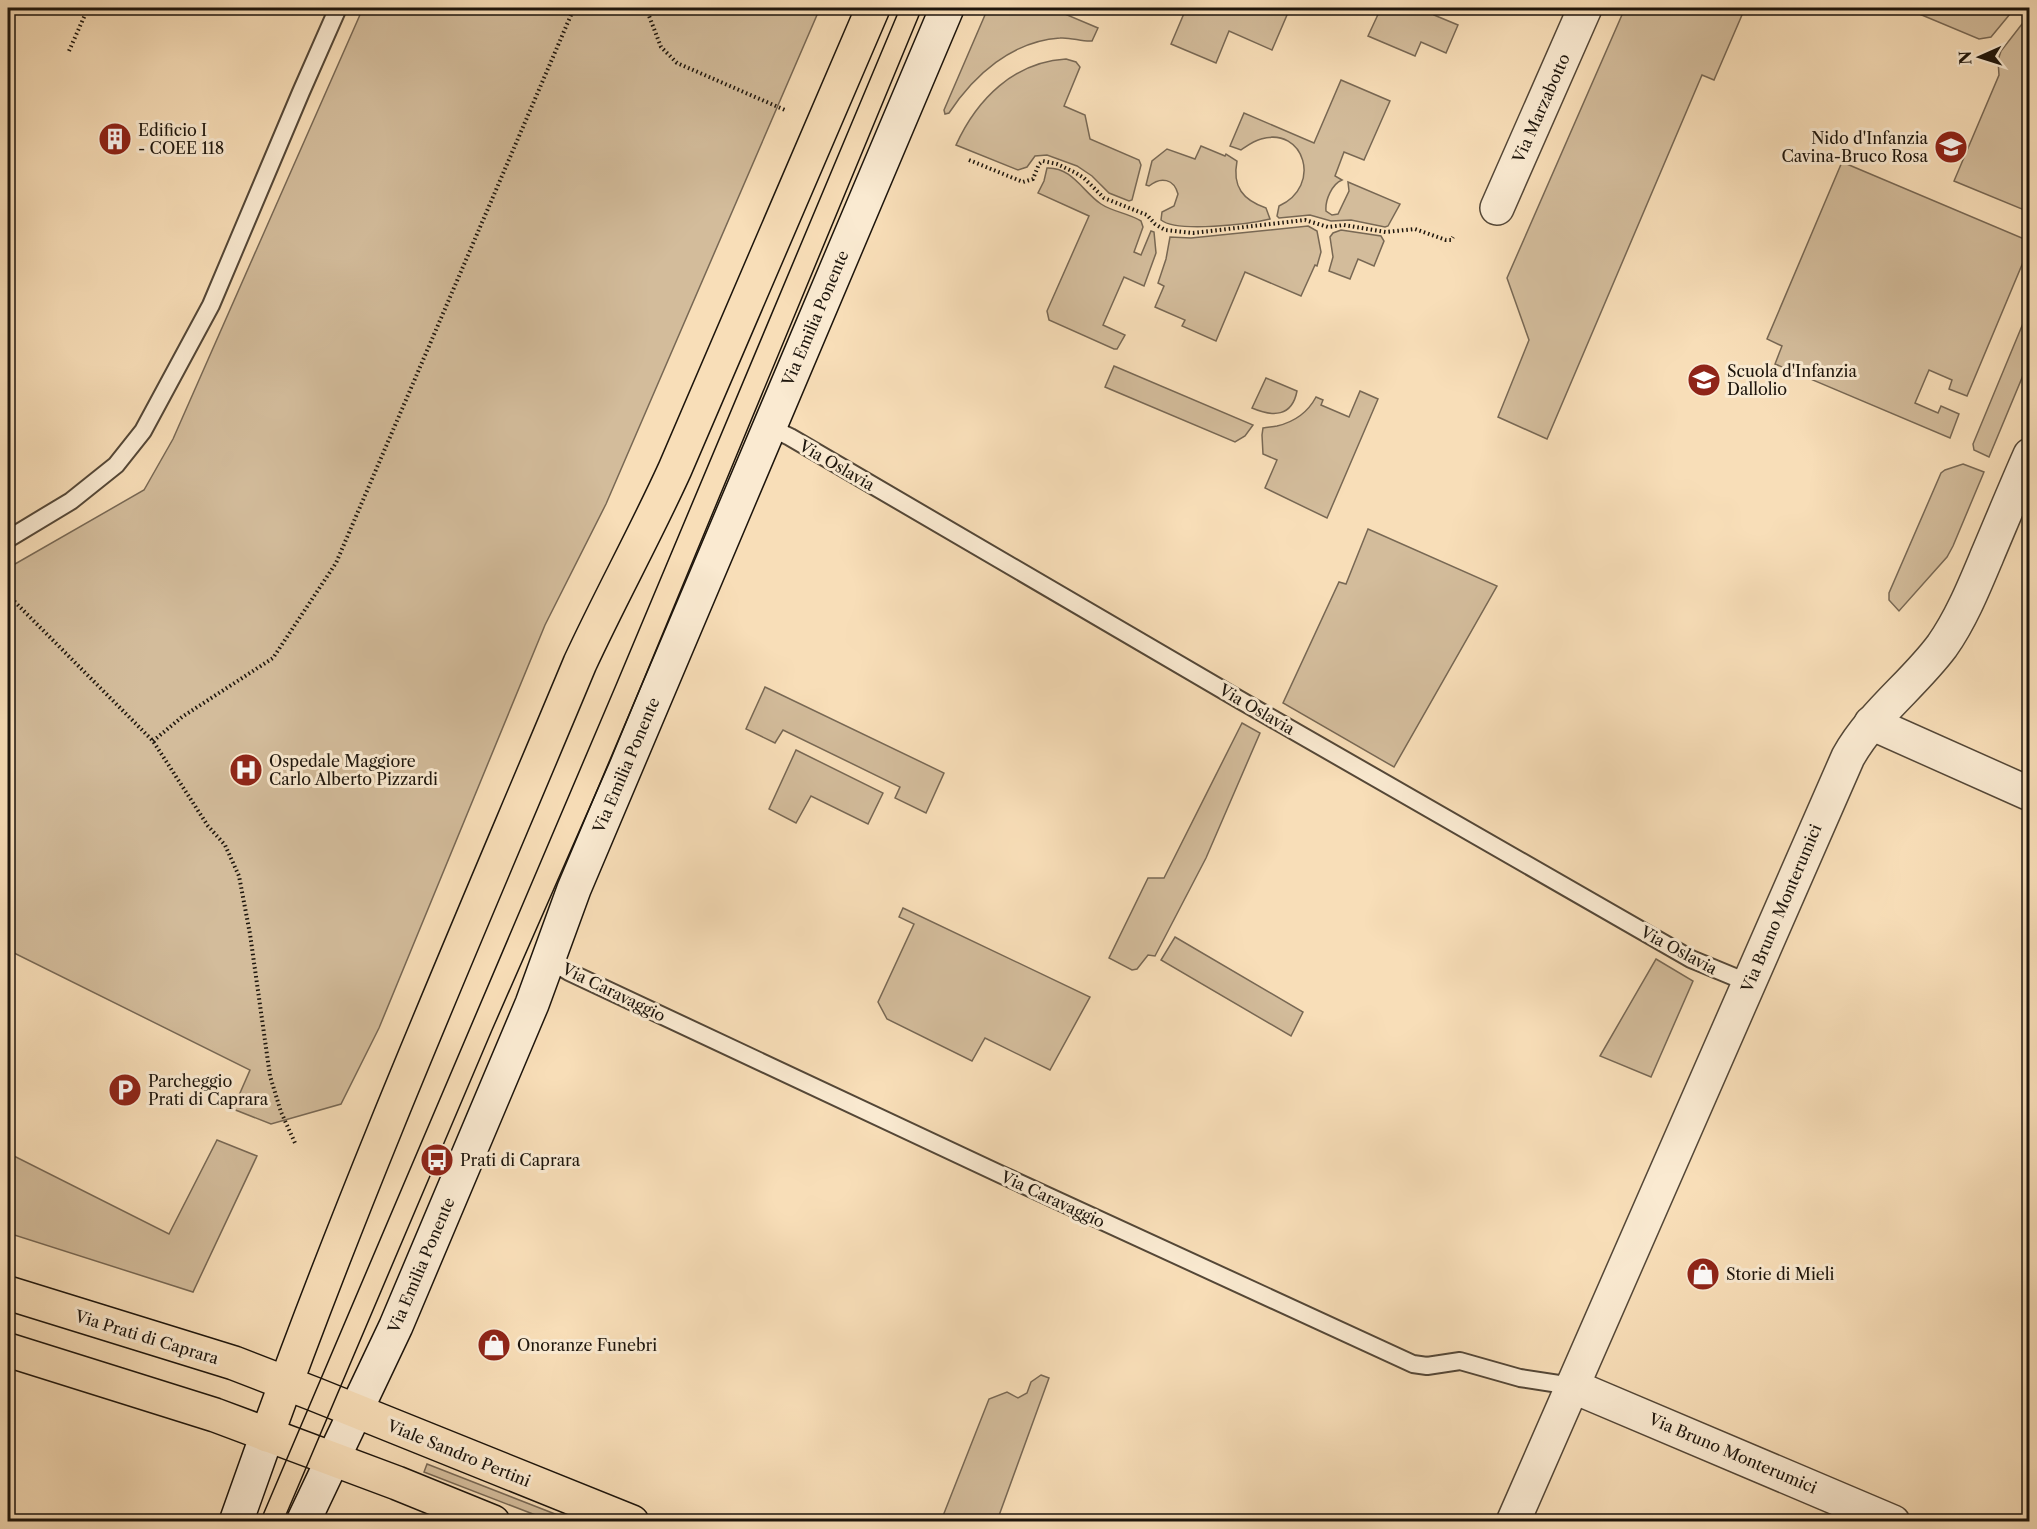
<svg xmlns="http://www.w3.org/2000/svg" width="2037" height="1529" font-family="'Libre Caslon Text',serif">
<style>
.green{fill:#d3bc9b;stroke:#786854;stroke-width:1.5}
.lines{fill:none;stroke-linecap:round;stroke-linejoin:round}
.lane-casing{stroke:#544737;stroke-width:20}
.street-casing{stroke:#544737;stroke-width:36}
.secondary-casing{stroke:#1d150c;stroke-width:36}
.primary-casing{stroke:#1d150c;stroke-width:36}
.path{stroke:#1d150c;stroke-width:4;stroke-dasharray:1.5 3;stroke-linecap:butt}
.lane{stroke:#faead1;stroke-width:16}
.street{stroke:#faead1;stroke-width:33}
.secondary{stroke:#faead1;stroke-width:33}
.primary{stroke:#f8deb8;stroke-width:33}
.tram{stroke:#1d150c;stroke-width:1.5}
.labels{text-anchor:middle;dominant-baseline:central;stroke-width:6;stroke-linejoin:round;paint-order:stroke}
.street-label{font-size:16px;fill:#1d150c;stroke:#faead1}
.poi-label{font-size:16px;fill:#1d150c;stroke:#faead1;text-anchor:start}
</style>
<rect width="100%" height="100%" fill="#f8deb8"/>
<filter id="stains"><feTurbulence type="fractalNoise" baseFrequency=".00333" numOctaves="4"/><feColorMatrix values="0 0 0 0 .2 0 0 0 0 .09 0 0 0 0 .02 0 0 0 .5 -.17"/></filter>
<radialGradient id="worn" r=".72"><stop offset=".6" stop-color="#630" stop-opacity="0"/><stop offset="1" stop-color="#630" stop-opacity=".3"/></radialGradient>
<!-- green -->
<g class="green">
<polygon points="363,8 820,8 606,504 545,625 379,1028 341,1104 271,1124 233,1109 250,1070 8,950 8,568 144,490 173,439"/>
<path d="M988,8H1054L1059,10L1060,12L1098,28L1092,41C1082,42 1071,37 1060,38C1012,41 974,75 949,113L945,114L944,110Z"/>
<polygon points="1179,8 1290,8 1272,50 1229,31 1216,63 1171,44 1185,11"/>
<polygon points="1381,8 1436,8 1434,15 1458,25 1446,53 1421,42 1415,56 1368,36"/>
<polygon points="1625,8 1745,8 1714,80 1702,75 1547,439 1498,417 1529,340 1507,278"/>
<polygon points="1905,8 2015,8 1991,37 1979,39"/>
<polygon points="2029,15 2029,212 1954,181 1999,75 1998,60 2001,51"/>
<path d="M1066,59L1076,62L1080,67L1064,106L1085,115L1090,139L1139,160L1141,165L1132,200L1129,201L1109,193L1092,176L1077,166L1047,155L1035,156L1027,167L1018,170L956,145C977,99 1014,62 1066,59Z"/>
<path d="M1341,80L1390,101L1364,160L1344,152L1335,176L1342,180C1332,184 1325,200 1326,211L1332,215L1338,214L1349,191L1348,182L1400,204L1388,226L1385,227L1351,220L1331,221L1310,215L1279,218L1277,216L1279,206C1323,186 1304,126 1261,139C1253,141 1247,146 1241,150L1230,146L1244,113L1314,143Z"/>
<path d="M1201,146L1225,156L1226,154L1237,161C1232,187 1243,200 1266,208L1270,219C1250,224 1177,233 1161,220L1162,212L1174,206L1178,194C1174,179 1161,176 1149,186L1146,185L1152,161L1167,149L1195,159Z"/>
<polygon points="1842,162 2029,241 2029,248 1967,396 1949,389 1952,380 1929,370 1915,403 1938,413 1941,406 1959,414 1950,438 1775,364 1782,346 1767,339"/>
<path d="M1047,168C1072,167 1083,192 1101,204C1113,212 1128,213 1141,221L1143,227L1134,252L1141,255L1151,231L1154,232L1156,253L1144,286L1124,277L1103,325L1125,335L1117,349H1114L1049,320L1047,311L1089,216L1038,193L1044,181Z"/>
<polygon points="1308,226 1317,231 1321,252 1317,266 1315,265 1301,296 1245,272 1216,341 1182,326 1185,320 1155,307 1164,286 1158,283 1166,259 1170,237 1191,238"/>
<polygon points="1341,230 1381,236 1384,241 1374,266 1358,259 1350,279 1329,271 1333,257 1330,237 1333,233"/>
<polygon points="2029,309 2029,361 1989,457 1974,450 1973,444"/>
<polygon points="1114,366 1253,425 1245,436 1235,442 1105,387"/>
<path d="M1266,378L1297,391C1292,417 1273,417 1252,408Z"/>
<path d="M1360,391L1378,399L1327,518L1265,488L1277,460L1263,454L1262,435L1263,428C1268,427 1272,427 1277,426C1294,422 1308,412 1316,397L1323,400L1321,405L1349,417Z"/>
<polygon points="1963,464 1984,472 1953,546 1947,557 1899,611 1889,600 1889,593 1941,473 1945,470"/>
<polygon points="1368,529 1497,586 1394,767 1283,703 1339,582 1346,584"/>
<polygon points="765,687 944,773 926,813 895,798 900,787 783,730 775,743 746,729"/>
<polygon points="1242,723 1260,733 1206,858 1155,956 1148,955 1137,969 1132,970 1109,958 1148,878 1164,878"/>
<polygon points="796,750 883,793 868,824 811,796 796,823 769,809"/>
<polygon points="903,908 1090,997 1050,1070 985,1038 972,1061 887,1019 878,1002 914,924 899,917"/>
<polygon points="1175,937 1303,1012 1291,1036 1161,960"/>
<polygon points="1656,959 1693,981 1651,1077 1600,1056"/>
<polygon points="217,1140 257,1156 193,1292 8,1233 8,1153 169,1234"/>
<polygon points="1041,1375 1049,1378 997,1521 941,1521 989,1399 1007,1392 1018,1398 1027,1393 1031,1382"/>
<polygon points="427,1464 573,1521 551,1521 424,1472"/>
</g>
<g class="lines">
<defs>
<g id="lane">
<polyline points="769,427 790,437 1240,700 1691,959 1749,983"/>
<polyline points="8,539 71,501 116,465 143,431 211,305 301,92 338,8"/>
<polyline points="549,960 569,972 1002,1175 1413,1364 1427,1366 1460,1361 1520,1378 1572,1386"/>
</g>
<g id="street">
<polyline points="1497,208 1585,8"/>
<polyline points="1871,723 2030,794"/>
<polyline points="1572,1386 1893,1522"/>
<path d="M1513,1522L1848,757C1872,714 1913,685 1942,646C1961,619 1974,587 1987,556C2001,523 2015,489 2030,455"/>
</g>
<g id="secondary">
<polyline points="236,1522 267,1435"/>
<polyline points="303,1522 396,1326 532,1004 574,889 947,8"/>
</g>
<g id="primary">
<polyline points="8,1293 234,1363 314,1394 632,1522"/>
<polyline points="8,1350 215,1415 397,1483 493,1522"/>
<path d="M267,1435C361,1174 473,919 580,663C610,598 645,535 675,469L873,8"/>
</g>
</defs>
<!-- lane casing -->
<use href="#lane" class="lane-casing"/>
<!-- street casing -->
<use href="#street" class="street-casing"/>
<!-- secondary casing -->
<use href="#secondary" class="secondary-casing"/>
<!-- primary casing -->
<use href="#primary" class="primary-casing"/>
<!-- path -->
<g class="path">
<polyline points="646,8 661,47 677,63 785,110"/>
<polyline points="69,51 88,8"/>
<polyline points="969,160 1023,182 1033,179 1039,164 1043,161 1057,164 1076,173 1084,178 1104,198 1147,215 1155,224 1165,230 1193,233 1305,220 1328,227 1344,225 1386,232 1415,229 1446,240 1451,240 1453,237"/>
<polyline points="8,595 153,741 208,826 225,845 239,876 250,934 270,1076 281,1112 295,1143"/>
<polyline points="153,741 182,717 273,658 336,563 574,8"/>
</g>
<!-- lane -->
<use href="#lane" class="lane"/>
<!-- street -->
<use href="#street" class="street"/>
<!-- secondary -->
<use href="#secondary" class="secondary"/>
<!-- primary -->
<use href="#primary" class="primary"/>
<!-- tram -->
<g class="tram">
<polyline points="260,1522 616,685 900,8"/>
<polyline points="283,1522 492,1030 610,761 922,8"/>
</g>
</g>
<!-- icons -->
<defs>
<symbol id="building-disc" viewBox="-11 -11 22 22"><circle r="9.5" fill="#8f2418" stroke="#faead1"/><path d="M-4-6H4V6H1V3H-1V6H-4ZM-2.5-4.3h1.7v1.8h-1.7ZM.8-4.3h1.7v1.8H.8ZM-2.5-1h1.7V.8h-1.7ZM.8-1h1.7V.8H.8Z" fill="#fff"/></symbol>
<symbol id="school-disc" viewBox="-11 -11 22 22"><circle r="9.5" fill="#8f2418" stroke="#faead1"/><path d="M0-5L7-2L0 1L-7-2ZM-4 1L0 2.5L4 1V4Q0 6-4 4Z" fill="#fff"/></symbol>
<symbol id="hospital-disc" viewBox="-11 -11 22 22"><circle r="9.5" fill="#8f2418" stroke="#faead1"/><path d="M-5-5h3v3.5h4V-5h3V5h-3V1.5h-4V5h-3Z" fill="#fff"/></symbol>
<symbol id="parking-disc" viewBox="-11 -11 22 22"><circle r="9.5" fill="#8f2418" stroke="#faead1"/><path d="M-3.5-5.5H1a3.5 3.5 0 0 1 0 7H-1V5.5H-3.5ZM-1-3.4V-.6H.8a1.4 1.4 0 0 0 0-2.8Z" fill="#fff"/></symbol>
<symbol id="bus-disc" viewBox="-11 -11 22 22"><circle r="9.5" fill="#8f2418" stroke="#faead1"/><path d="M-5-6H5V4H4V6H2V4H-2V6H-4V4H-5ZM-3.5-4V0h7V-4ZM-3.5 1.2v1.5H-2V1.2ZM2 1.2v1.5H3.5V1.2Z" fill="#fff"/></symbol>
<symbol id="shop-disc" viewBox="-11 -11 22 22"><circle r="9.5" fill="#8f2418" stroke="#faead1"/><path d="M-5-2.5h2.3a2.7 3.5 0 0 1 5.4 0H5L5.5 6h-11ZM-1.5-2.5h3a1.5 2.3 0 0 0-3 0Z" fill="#fff"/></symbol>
</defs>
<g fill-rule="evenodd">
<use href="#building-disc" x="96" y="120" width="38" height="38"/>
<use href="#school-disc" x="1932" y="128" width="38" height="38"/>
<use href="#school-disc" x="1685" y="361" width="38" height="38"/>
<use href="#hospital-disc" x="227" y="751" width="38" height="38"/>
<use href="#parking-disc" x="106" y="1071" width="38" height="38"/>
<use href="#bus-disc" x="418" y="1141" width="38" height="38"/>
<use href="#shop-disc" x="1684" y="1255" width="38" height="38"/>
<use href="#shop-disc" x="475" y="1326" width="38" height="38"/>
</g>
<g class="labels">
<!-- street labels -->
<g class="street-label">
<text transform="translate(1541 108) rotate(-66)">Via Marzabotto</text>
<text transform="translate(815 318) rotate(-67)">Via Emilia Ponente</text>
<text transform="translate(837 465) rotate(30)">Via Oslavia</text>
<text transform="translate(1257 709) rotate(30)">Via Oslavia</text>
<text transform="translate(626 765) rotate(-67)">Via Emilia Ponente</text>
<text transform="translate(1781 908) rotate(-67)">Via Bruno Monterumici</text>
<text transform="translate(1679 950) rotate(28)">Via Oslavia</text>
<text transform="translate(614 992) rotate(26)">Via Caravaggio</text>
<text transform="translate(1053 1199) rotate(25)">Via Caravaggio</text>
<text transform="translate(421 1265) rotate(-67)">Via Emilia Ponente</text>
<text transform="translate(147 1337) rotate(17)">Via Prati di Caprara</text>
<text transform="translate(459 1453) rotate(22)">Viale Sandro Pertini</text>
<text transform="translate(1733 1453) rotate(23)">Via Bruno Monterumici</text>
</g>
<!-- poi labels -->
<g class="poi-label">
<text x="138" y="130">Edificio I<tspan x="138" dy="18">- COEE 118</tspan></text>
<text x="1928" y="138" text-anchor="end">Nido d'Infanzia<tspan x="1928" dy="18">Cavina-Bruco Rosa</tspan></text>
<text x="1727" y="371">Scuola d'Infanzia<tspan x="1727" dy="18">Dallolio</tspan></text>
<text x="269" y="761">Ospedale Maggiore<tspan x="269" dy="18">Carlo Alberto Pizzardi</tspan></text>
<text x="148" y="1081">Parcheggio<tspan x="148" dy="18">Prati di Caprara</tspan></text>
<text x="460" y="1160">Prati di Caprara</text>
<text x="1726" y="1274">Storie di Mieli</text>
<text x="517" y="1345">Onoranze Funebri</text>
</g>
</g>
<!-- margin -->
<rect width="2037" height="1529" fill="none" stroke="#f8deb8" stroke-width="30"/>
<rect x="9" y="9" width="2019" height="1511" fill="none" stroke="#1d150c" stroke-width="3"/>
<rect x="15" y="15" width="2007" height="1499" fill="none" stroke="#1d150c" stroke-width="1.5"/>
<!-- north arrow -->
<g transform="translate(1980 57) rotate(267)" stroke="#faead1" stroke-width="4.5" paint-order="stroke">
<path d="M0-4.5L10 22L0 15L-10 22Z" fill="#1d150c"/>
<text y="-9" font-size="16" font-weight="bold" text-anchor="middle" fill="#1d150c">N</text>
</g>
<rect width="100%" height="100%" filter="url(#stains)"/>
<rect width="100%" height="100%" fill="url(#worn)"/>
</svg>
